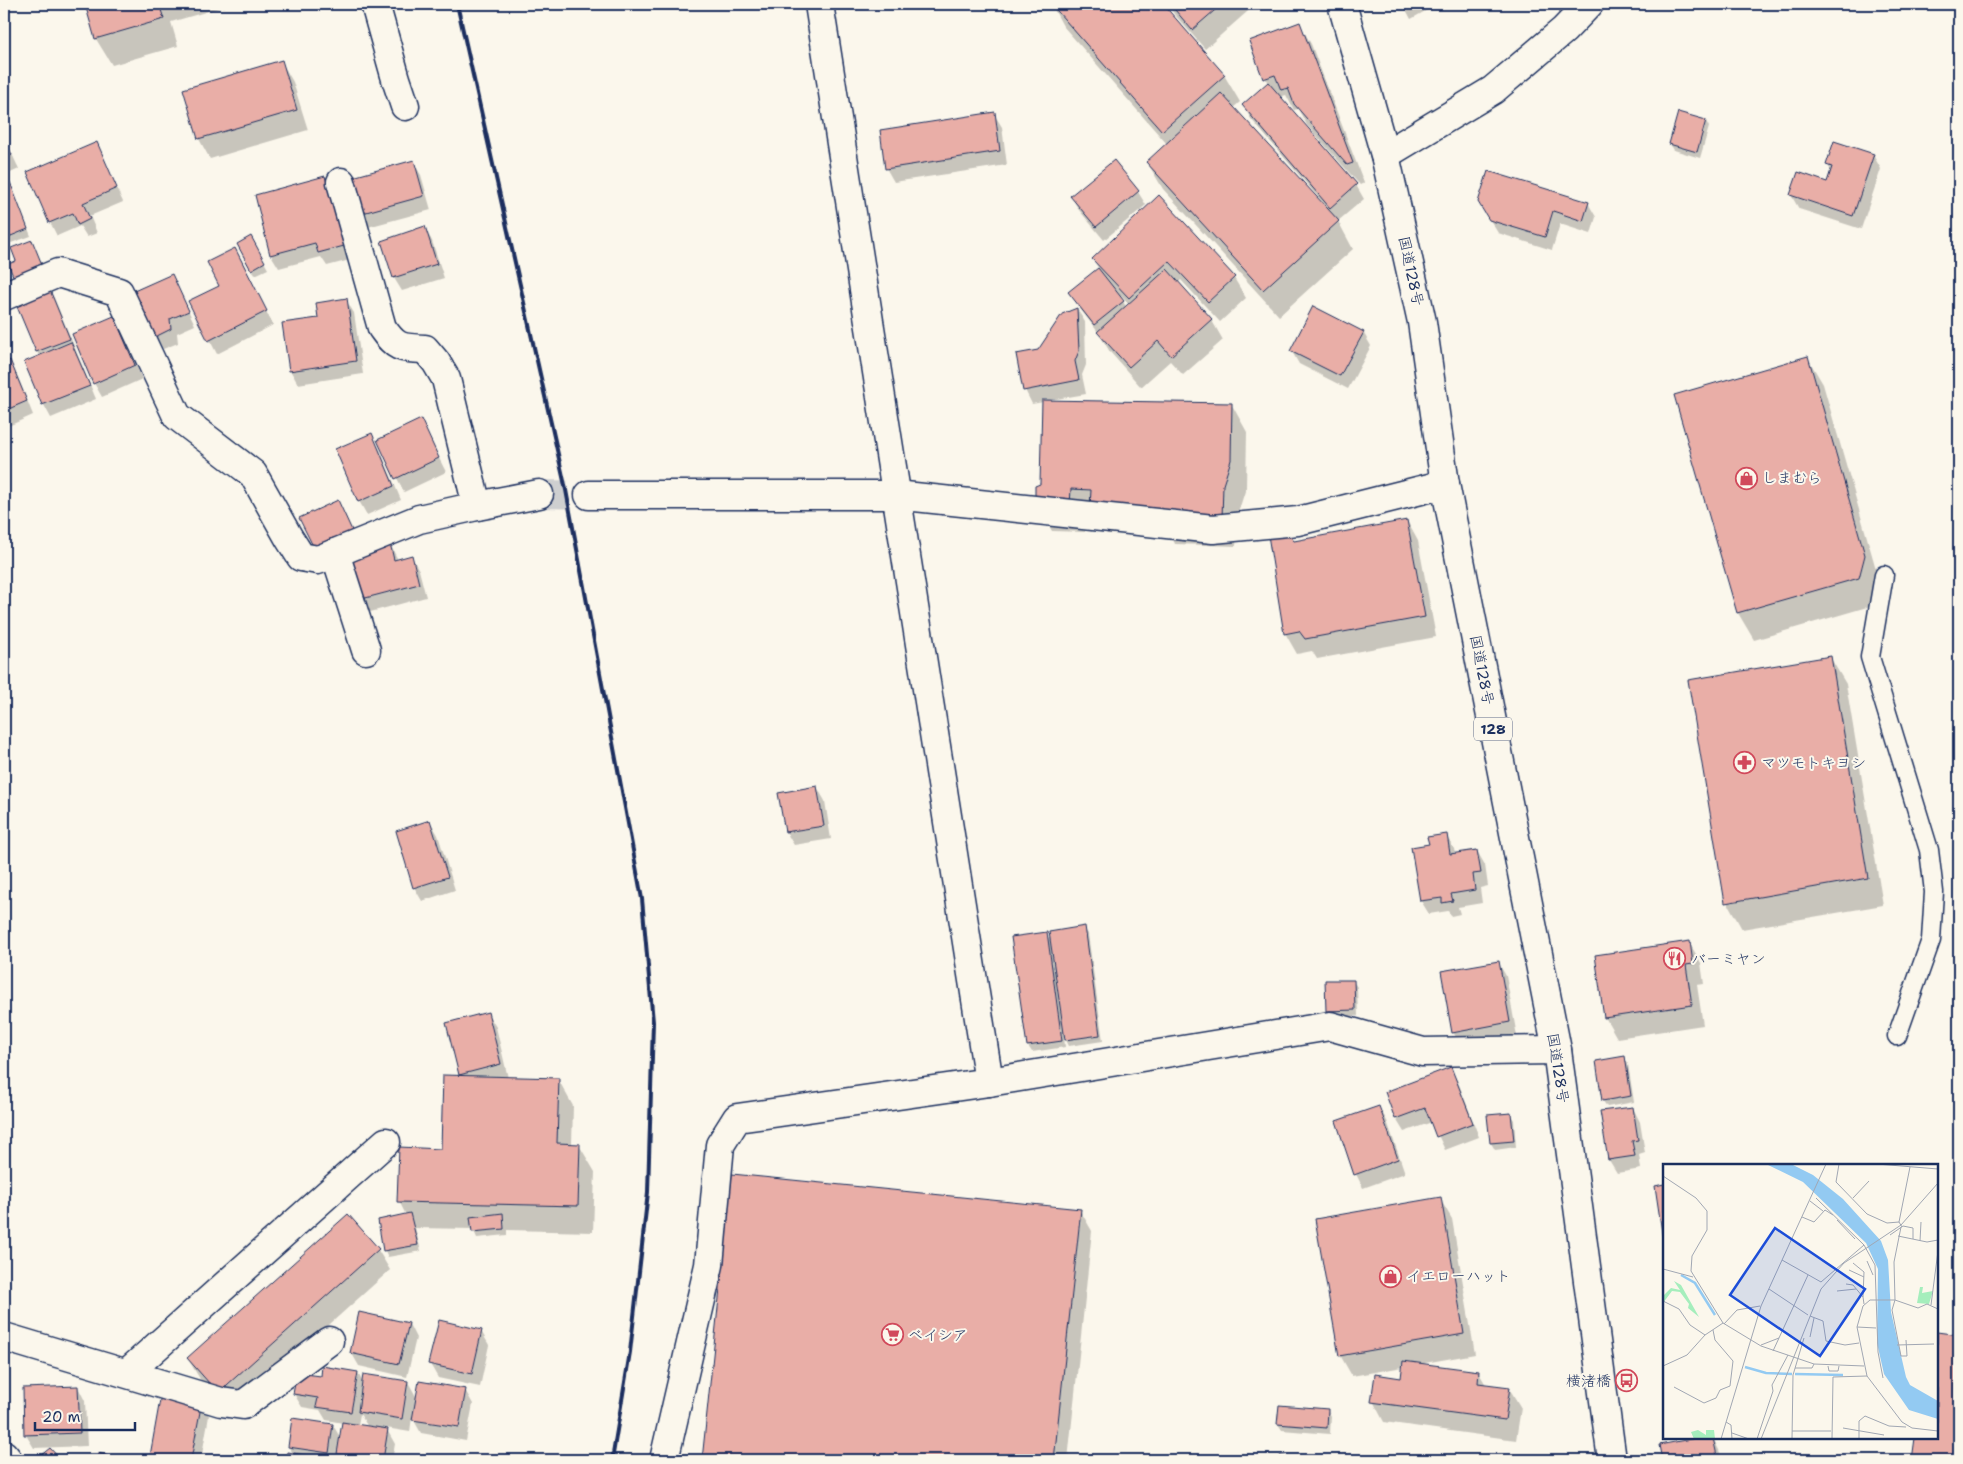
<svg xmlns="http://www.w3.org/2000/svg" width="1963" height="1464" font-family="'Shantell Sans','Klee One',sans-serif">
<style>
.shadow{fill:#0003;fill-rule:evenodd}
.building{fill:#e9aea7;stroke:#1b2f5e}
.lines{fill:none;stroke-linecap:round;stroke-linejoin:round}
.street-tunnel{stroke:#cecfd0;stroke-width:28;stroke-dasharray:28 14;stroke-linecap:butt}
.lane-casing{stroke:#1b2f5e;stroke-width:21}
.street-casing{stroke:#1b2f5e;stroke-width:31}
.highway-casing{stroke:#1b2f5e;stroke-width:31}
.lane{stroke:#fbf7ec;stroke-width:18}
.street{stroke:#fbf7ec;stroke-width:28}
.highway{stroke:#fbf7ec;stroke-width:28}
.rail{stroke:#1b2f5e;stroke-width:4}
.labels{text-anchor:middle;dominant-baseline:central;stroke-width:4;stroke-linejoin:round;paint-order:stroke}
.shield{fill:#fbf7ec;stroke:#5e6b89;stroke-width:1}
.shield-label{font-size:14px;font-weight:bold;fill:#1b2f5e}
.street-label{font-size:15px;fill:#1b2f5e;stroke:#fbf7ec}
.poi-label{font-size:15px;fill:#1b2f5e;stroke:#fbf7ec;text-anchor:start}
.inset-river{fill:none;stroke:#93caf2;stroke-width:2.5}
.inset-road{fill:none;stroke:#a1a7b3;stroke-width:1}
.view{fill:#1d4ed8;fill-opacity:0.15;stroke:#1d4ed8;stroke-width:2.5}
.inset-edge{fill:none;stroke:#1b2f5e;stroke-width:2.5}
</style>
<rect width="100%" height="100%" fill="#fbf7ec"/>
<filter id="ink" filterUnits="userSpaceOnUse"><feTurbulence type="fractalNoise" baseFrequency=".02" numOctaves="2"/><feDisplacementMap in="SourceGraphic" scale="10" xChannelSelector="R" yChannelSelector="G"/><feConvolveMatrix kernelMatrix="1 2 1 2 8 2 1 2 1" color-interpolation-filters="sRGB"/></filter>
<g filter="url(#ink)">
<!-- shadow -->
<g class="shadow">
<polygon points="86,4 233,4 171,22 178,46 112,65 96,39"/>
<polygon points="1051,4 1161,4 1224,75 1240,102 1233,108 1324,206 1325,205 1251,119 1243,105 1268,84 1251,42 1299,23 1311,44 1364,183 1360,185 1307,125 1298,109 1294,110 1286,95 1280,97 1356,185 1364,199 1338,221 1353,249 1279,316 1163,189 1147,162 1167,144 1063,26"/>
<polygon points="1168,4 1256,4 1205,49 1174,14"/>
<polygon points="1403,4 1438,4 1411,19"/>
<polygon points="281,61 293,82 308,130 210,159 199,139"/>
<polygon points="994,114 1002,127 1007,165 894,182 886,168"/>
<polygon points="1706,121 1709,127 1700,158 1674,150 1670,144"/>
<polygon points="4,137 19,169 4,176"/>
<polygon points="96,144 123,202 90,216 97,233 87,237 80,226 57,236 50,222"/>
<polygon points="1873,155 1881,169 1861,229 1799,209 1791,195 1828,183 1832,173 1828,165"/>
<polygon points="413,162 421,175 431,210 368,227 360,213"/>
<polygon points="1114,162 1138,192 1146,205 1104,240 1079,210 1071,196"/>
<polygon points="325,178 332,191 350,260 327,266 321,257 279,268 271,255 256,195"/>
<polygon points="10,184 31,236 11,243 4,228 4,186"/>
<path d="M1159,197L1234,278L1246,298L1220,322L1181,280L1178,283L1211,319L1223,340L1183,375L1170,361L1141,387L1110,352L1098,332L1078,306L1070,292L1099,269L1093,259ZM1121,296L1129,304L1126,307L1121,297Z"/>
<polygon points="1479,202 1588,203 1596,217 1591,234 1560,224 1552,250 1498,233"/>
<polygon points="424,227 432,241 444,278 402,291 394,278 382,241"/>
<polygon points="251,238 268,269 255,275 239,244"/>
<polygon points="242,263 273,325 217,354 190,302 221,286"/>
<polygon points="172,275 195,325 177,333 178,343 163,349 156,336"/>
<polygon points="46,284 54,298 96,399 51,418 44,405 26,363 40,357 37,352"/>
<polygon points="346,300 354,313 363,374 298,384 290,370 320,320"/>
<polygon points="1077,309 1085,322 1086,365 1082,375 1086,394 1050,400 1232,405 1247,432 1246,488 1238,513 1236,546 1175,544 1171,535 1107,534 1096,516 1086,515 1085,532 1052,531 1036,504 1041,485 1043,402 1032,404 1025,390 1039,351"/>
<polygon points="113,318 121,331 142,379 102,397 94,383"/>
<polygon points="1363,332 1371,346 1348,389 1299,364 1291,350"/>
<polygon points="1807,357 1823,384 1880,583 1874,605 1754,640 1738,613 1676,396"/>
<polygon points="9,362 17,375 33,415 4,428 4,364"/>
<polygon points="420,421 446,472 404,492 397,478"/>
<polygon points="371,435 379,448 401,500 367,515 359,501 337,449"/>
<polygon points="345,515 362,552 390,544 398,560 411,556 419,570 426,597 363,614"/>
<polygon points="1407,521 1418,541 1436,637 1317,659 1312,651 1297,654 1285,633 1293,542"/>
<polygon points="1830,657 1846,684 1883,905 1742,929 1727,902"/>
<polygon points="817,787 825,801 831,839 794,845 786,832 779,794"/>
<polygon points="430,821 438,835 455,890 422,901 414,887"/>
<polygon points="1446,835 1454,849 1455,854 1477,851 1485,865 1488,886 1480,888 1482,903 1458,907 1460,914 1451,916 1448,911 1429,914 1421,901"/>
<polygon points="1084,928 1088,934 1103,1041 1069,1046 1064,1036 1065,1047 1032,1052 1028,1046 1013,938 1046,933 1052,944"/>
<polygon points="1689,942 1701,963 1704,984 1697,985 1703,1025 1617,1038 1605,1017"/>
<polygon points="1498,962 1506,976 1517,1036 1461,1046 1453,1032"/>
<polygon points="1353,981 1357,987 1358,1016 1331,1017 1327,1010"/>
<polygon points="488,1014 496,1027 508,1078 558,1079 573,1106 572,1145 579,1145 595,1172 593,1232 507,1230 507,1235 477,1238 473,1229 415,1228 421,1251 388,1257 385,1251 379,1221 406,1215 399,1201 443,1150 462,1077 460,1074"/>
<polygon points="1624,1058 1628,1064 1634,1102 1607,1107 1603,1101"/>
<polygon points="1450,1068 1458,1082 1479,1137 1445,1150 1432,1122 1404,1132 1396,1119 1386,1093"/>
<polygon points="1379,1107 1387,1121 1405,1173 1363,1188 1356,1174"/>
<polygon points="1633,1108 1640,1122 1645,1153 1639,1155 1641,1169 1617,1173 1609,1160"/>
<polygon points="1510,1114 1514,1120 1516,1147 1495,1150 1491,1143 1488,1116"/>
<polygon points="734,1175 1080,1210 1092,1231 1068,1460 704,1460"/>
<polygon points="1664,1186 1664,1238 1656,1187"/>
<polygon points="1440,1199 1452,1219 1475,1354 1419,1364 1479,1373 1486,1385 1509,1388 1521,1408 1516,1440 1384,1422 1373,1401 1402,1379 1403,1367 1352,1376 1340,1355"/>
<polygon points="348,1215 378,1250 390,1270 231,1413 200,1379 188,1359"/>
<polygon points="409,1324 416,1338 407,1377 359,1366 351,1352"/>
<polygon points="481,1331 489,1345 480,1387 438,1378 430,1364"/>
<polygon points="1937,1333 1959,1336 1959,1460 1913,1460 1917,1438 1937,1438"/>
<path d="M358,1373L363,1383L408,1382L417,1398L465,1390L473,1404L466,1441L421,1433L412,1417L410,1432L386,1428L395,1444L392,1460H342L338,1453L337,1460H287L288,1454L294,1455L289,1447L333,1425L341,1439L343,1423L326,1420L320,1410L302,1407L294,1394L322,1378ZM360,1414L368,1427L358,1425Z"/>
<polygon points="78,1387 85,1401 87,1446 34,1448 26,1435"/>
<polygon points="201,1402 209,1416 201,1460 154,1460 151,1456"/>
<polygon points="1328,1410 1331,1416 1330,1434 1282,1430 1278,1424"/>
<polygon points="1703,1438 1713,1438 1719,1450 1722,1460 1663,1460 1660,1446"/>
</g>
<!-- building -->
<g class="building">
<polygon points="85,4 159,4 164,19 95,39"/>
<polygon points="1051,4 1163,4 1225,75 1162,131"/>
<polygon points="1170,4 1222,4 1192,30"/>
<polygon points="1300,22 1353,163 1347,165 1294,104 1288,88 1281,90 1275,75 1263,79 1249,41"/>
<polygon points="282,60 297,110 198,139 183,89"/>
<polygon points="1268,82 1357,184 1330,208 1242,105"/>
<polygon points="1221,93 1339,221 1263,290 1146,162"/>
<polygon points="995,112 1000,151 885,169 880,130"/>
<polygon points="1678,112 1706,120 1697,152 1669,144"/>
<polygon points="4,137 12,155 4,159"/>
<polygon points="1834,141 1874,154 1853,216 1790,195 1798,172 1827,182 1832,167 1826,165"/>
<polygon points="97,142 117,188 83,203 90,219 78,225 73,213 49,223 27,172"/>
<polygon points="414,160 424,196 359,214 349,178"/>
<polygon points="1114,160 1139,191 1096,227 1070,196"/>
<polygon points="1488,171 1589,202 1583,221 1553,211 1545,237 1489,220 1478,202"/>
<polygon points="325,176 344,246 318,253 315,243 270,255 255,195"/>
<polygon points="10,182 28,229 6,238 4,231 4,185"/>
<polygon points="1159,195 1235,277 1208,302 1169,261 1129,298 1092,259"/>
<polygon points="425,226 437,264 393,278 381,241"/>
<polygon points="251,236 265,262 251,270 237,244"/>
<polygon points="32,240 43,267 14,278 8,264 16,261 11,248"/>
<polygon points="235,248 267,311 208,341 188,301 219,286 207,262"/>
<polygon points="1098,268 1124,301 1094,325 1068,292"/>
<polygon points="1167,269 1212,319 1171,356 1158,341 1129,367 1097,332"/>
<polygon points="172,274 189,311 170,319 171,329 155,337 134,291"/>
<polygon points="47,283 70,339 36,352 13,297"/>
<polygon points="347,298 356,361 289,371 282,323 318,318 316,303"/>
<polygon points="1313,306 1364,332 1340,376 1290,351"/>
<polygon points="1077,308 1079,351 1075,361 1079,380 1023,391 1016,354 1038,350 1062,314"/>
<polygon points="114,316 135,365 93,384 72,334"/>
<polygon points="71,342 90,386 42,405 24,362"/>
<polygon points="1808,356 1865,555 1859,578 1737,613 1674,395"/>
<polygon points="10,360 27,401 4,411 4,363"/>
<polygon points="1042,400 1232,403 1231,460 1223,485 1222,519 1158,517 1159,509 1090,507 1091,490 1071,489 1070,505 1035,505 1035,486 1040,484"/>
<polygon points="421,419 439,458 395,479 377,440"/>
<polygon points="372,433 394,486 358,502 335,449"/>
<polygon points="338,500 355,537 317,554 299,518"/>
<polygon points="1407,520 1425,617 1305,639 1299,631 1284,634 1268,535 1287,532 1294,541"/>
<polygon points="390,543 394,560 412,555 419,584 354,601 342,556"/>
<polygon points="1831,656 1868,878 1725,903 1688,680"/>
<polygon points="817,786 824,826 785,832 778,793"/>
<polygon points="430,820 448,877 413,888 396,831"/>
<polygon points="1447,834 1450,854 1477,850 1481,873 1473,874 1475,890 1451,894 1453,901 1442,903 1442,898 1420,901 1411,847 1429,844 1427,837"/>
<polygon points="1085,926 1100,1035 1065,1040 1049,932"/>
<polygon points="1047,932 1062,1041 1027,1046 1011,937"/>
<polygon points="1690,941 1693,964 1686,965 1692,1005 1604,1018 1595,955"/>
<polygon points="1499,961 1510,1022 1452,1033 1441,971"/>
<polygon points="1325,980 1354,980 1355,1010 1326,1011"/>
<polygon points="488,1012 501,1064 459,1075 446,1023"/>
<polygon points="1625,1056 1631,1096 1602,1101 1596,1061"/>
<polygon points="1451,1067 1473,1123 1436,1137 1425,1108 1395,1119 1385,1092"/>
<polygon points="443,1075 559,1078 557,1143 580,1144 578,1206 397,1202 399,1147 441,1149"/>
<polygon points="1379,1106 1398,1159 1354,1175 1336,1121"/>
<polygon points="1633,1107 1638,1140 1632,1141 1635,1156 1608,1160 1600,1111"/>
<polygon points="1511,1113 1514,1141 1490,1143 1487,1115"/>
<polygon points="732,1174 1081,1209 1054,1460 702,1460"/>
<polygon points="1664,1184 1664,1246 1655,1186"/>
<polygon points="1441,1197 1464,1334 1339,1356 1315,1219"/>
<polygon points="410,1213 418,1245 383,1251 378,1220"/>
<polygon points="503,1213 504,1229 472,1232 470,1217"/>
<polygon points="348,1214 379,1249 218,1393 187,1358"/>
<polygon points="359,1312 409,1323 399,1364 350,1353"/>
<polygon points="439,1320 482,1330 472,1374 428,1364"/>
<polygon points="1937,1332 1959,1335 1959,1460 1912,1460 1915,1438 1937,1438"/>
<polygon points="1403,1361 1479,1371 1478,1383 1510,1387 1505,1420 1371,1402 1375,1374 1401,1378"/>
<polygon points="322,1366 358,1372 351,1412 316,1407 318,1398 293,1394 297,1373 321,1376"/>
<polygon points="363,1374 408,1381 402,1419 358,1412"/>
<polygon points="419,1381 466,1389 459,1427 412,1420"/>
<polygon points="78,1386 80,1433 24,1435 23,1388"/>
<polygon points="161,1394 202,1401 191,1460 173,1460 150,1456"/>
<polygon points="1279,1405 1328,1409 1327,1428 1277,1424"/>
<polygon points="292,1418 333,1424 329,1453 288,1447"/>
<polygon points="342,1422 388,1429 383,1460 337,1454"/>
<polygon points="1696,1438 1713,1438 1718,1460 1662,1460 1659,1445"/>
<polygon points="50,1448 61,1460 35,1460"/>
<polygon points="287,1452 329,1459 329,1460 286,1460"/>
<polygon points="98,1453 125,1460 97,1460"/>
<polygon points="1280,1456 1320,1460 1279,1460"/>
</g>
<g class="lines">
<!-- street-tunnel -->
<polyline class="street-tunnel" points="539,494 589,495"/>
<defs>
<polyline id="lane" points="1884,575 1870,657 1929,850 1934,892 1931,940 1897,1036"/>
<g id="street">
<polyline points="375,4 396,79 405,106"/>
<polyline points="819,4 989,1082"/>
<polyline points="1385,155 1493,90 1564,30 1589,4"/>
<path d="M341,182L382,328C396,348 400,348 425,349L436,362L446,379L477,506"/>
<polyline points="4,296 58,273 119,292 177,416 253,474 289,538 301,557 318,560 419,519 477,506 539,494"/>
<polyline points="589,495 896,495 1213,529 1298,521 1445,484"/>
<polyline points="335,553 366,650"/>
<polyline points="4,1337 221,1402 243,1405 329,1341"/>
<polyline points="127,1373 386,1142"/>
<polyline points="4,1455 8,1460"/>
<polyline points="664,1460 709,1265 720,1145 737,1118 989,1082 1330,1026 1423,1052 1557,1050"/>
</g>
<polyline id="highway" points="1342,4 1385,155 1422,322 1445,484 1557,1050 1612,1460"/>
</defs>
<!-- lane casing -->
<use href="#lane" class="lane-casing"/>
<!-- street casing -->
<use href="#street" class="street-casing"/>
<!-- highway casing -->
<use href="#highway" class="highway-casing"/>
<!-- lane -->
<use href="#lane" class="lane"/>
<!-- street -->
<use href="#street" class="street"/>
<!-- highway -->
<use href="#highway" class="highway"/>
<!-- rail -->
<polyline class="rail" points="457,4 566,490 642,899 653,1022 648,1192 630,1352 612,1460"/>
</g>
</g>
<!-- icons -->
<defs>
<symbol id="shop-ring" viewBox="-11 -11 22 22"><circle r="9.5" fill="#fbf7ec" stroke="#d1495b" stroke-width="1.5"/><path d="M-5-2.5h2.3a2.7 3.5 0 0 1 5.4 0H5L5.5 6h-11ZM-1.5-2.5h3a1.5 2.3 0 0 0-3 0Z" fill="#d1495b"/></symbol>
<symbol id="pharmacy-ring" viewBox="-11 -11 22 22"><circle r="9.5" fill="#fbf7ec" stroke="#d1495b" stroke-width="1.5"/><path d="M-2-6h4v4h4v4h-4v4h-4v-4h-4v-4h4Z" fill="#d1495b"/></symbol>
<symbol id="restaurant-ring" viewBox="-11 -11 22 22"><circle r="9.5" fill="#fbf7ec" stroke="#d1495b" stroke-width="1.5"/><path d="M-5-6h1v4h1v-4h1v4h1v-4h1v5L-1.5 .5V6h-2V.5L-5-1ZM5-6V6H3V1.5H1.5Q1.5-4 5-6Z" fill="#d1495b"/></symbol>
<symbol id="supermarket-ring" viewBox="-11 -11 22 22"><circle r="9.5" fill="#fbf7ec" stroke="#d1495b" stroke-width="1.5"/><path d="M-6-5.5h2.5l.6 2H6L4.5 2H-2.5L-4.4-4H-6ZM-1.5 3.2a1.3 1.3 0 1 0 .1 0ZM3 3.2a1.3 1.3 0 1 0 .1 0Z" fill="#d1495b"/></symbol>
<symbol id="bus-ring" viewBox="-11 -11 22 22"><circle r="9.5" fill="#fbf7ec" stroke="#d1495b" stroke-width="1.5"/><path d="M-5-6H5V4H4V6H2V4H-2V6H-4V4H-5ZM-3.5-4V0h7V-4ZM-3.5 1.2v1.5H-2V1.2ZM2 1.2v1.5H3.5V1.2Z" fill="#d1495b"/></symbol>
</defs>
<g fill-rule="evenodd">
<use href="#shop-ring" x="1734" y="466" width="25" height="25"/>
<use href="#pharmacy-ring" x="1732" y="750" width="25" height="25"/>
<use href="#restaurant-ring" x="1662" y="946" width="25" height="25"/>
<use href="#shop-ring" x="1378" y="1264" width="25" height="25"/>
<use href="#supermarket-ring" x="880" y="1322" width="25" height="25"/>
<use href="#bus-ring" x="1614" y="1368" width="25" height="25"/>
</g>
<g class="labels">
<!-- shield labels -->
<rect class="shield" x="1474" y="717.5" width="38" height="23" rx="4"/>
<g class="shield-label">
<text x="1493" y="729">128</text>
</g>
<!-- street labels -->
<g class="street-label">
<text transform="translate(1411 271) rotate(78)">国道128号</text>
<text transform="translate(1482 670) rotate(79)">国道128号</text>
<text transform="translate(1558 1068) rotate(81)">国道128号</text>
</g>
<!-- poi labels -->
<g class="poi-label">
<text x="1762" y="478">しまむら</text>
<text x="1761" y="763">マツモトキヨシ</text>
<text x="1691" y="959">バーミヤン</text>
<text x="1406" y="1276">イエローハット</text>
<text x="908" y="1335">ベイシア</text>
<text x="1611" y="1381" text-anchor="end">横渚橋</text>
</g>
</g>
<!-- overview -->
<g transform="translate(1663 1164)">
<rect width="275" height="275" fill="#fbf7ec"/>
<path d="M11,117L18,121L36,153L25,144L26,140L17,128L9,127L0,139V132L8,124L17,126ZM257,123H260L259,129L270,127L266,140L254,139ZM35,266L43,271V266H51L52,275H31L28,268Z" fill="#a5eebc"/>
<path d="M103,0H128L150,11L180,35L218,77L225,96L228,148L243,213L247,221L275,237V255L246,246L221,210L214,179L215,105L203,79L140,18Z" fill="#93caf2"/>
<path class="inset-river" d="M18,111L32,119L52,151M82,203L103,209L129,210M132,210L180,211"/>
<path class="inset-road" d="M176,0L173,18L204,50L224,59L236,58M214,0L275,5M0,12L33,34L44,47V66L29,92L28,107L60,159L98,182L151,200L201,202M153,34L201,81L212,101L215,188L220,214M190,34L206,17M147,37L160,47M139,53L151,58L162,46L170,51M174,56L192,75M238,63L231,98L232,136L229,146L238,192H244L243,176M239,63L236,58L247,3M227,71L240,62L250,64V75M235,72L264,78L275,76M257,77L258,58M119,96L158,118L201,81M204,97L210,111M190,99L201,108L200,133M0,105L30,113M186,106L201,113M183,120L190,121L200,133L201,140M106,125L145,151M174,127L193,125M0,137L16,145L27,161L42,171M268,141L275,87M275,145L264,140L255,144L232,136H207L200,142L194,163L204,212L239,258L249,264L275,267M147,152L160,157L163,177L182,181L196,179M61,160L74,146L97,142M194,163L213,164M147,173L151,154M98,181L116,174M234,181L271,180M110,187L145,111M0,202L24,191L42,171L60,159M165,202L166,207H175L176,202M132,204H149L151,200M11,223L41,239L53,234L57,226L67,222L70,197L52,176L50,166M63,258L68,261L69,275M180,264L221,271M129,267H168M69,269L86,275M58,275L98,142L163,0M94,275L110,227L109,221L125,191M98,275L158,125L181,99L238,61L275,19M129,275L130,211L141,174M169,275L170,213L204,212M196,275V257L202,252L226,262L243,263"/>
<path class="view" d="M112,64L202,125L157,192L67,131Z"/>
<rect width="275" height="275" class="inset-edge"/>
</g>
<!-- margin -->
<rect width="1963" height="1464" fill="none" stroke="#fbf7ec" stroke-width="20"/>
<rect x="10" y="10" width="1943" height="1444" fill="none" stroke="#1b2f5e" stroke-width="2" filter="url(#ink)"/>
<!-- scale -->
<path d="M35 1422v8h100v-8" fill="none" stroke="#1b2f5e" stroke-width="2.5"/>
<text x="42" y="1422" font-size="15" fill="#1b2f5e" stroke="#fbf7ec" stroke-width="4" paint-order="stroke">20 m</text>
</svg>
